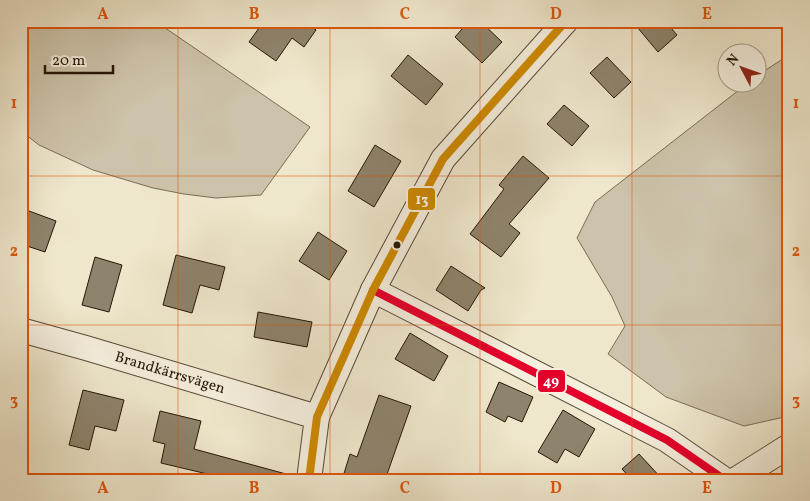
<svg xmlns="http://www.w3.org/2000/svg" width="810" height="501" font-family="Vollkorn,serif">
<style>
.green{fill:#cdc3aa;stroke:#796c58}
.building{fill:#8e836c;stroke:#251605}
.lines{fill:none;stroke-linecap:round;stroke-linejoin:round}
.minor-casing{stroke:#584a37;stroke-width:26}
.minor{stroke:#f5efde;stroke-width:24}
.bus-1-casing{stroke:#f5efde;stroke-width:11}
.bus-2-casing{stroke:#f5efde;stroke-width:11}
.bus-1{stroke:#e4002b;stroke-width:8}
.bus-2{stroke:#cd8901;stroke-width:8}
.grid{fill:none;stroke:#de560c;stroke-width:1;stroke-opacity:0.55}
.bus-dot{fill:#251605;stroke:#f5efde;stroke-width:2}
.labels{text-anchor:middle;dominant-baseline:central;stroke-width:4.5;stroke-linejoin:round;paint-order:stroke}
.street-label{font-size:15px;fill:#251605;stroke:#f5efde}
.line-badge{stroke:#f5efde;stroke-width:2}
.badge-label{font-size:14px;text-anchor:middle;font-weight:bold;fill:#fff}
.neatline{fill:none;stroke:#de560c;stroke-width:2}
.grid-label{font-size:16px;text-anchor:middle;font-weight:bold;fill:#de560c}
</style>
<rect width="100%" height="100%" fill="#efe7cc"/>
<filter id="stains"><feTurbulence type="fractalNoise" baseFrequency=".004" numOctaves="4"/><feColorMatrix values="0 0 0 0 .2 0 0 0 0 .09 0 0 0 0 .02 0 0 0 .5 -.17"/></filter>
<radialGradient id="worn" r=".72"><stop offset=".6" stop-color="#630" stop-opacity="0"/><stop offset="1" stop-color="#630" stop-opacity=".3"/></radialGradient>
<!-- green -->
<g class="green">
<polygon points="21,21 155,21 310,127 261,195 216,198 184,194 153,188 93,170 39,145 21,131"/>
<polygon points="789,55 789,416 744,426 666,397 608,354 625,326 612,297 577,238 595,202 748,83 758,82 758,75"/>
</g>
<!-- building -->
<g class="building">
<polygon points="264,21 305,21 304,22 316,30 304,47 292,38 276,61 249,42"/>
<polygon points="469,21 480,21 502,42 482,63 455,37"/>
<polygon points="632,21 665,21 677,35 658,52"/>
<polygon points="408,55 443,84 426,105 391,76"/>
<polygon points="607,57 631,82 614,98 590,73"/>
<polygon points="564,105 589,126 572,146 547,124"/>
<polygon points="375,145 401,161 374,207 348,191"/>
<polygon points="523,156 549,178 509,224 520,233 501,257 470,234 504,189 499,185"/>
<polygon points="21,208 56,221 45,252 21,244"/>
<polygon points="318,232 347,251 329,280 299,261"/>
<polygon points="176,255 225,267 219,290 200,285 192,313 163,305"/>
<polygon points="95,257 122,265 109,312 82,305"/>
<polygon points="451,266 485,288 481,290 468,311 436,290"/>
<polygon points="258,312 312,322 307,347 254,337"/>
<polygon points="410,333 448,356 434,381 395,359"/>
<polygon points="499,382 533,397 522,422 508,416 505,422 486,412"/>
<polygon points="83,390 124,400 116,431 95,426 89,450 69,445"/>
<polygon points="379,395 411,406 385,480 342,480 350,454 357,457"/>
<polygon points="563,410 595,429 579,457 565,449 557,463 538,452"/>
<polygon points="160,411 201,421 194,449 286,474 285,480 219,480 220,477 161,463 165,444 153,441"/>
<polygon points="639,454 663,480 632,480 622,469"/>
</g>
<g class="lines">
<defs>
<g id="minor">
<polyline points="373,290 667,440 725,480"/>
<path id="s1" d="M21,330L86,348L317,417"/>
<polyline points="309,480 317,417 373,290 443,159 566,21"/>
<polyline points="735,480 789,446"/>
</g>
</defs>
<!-- minor casing -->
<use href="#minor" class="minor-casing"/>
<!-- minor -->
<use href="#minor" class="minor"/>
<defs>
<polyline id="bus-1" points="373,290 667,440 725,480"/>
<polyline id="bus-2" points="309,480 317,417 373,290 443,159 566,21"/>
</defs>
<!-- bus-1 casing -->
<use href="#bus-1" class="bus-1-casing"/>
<!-- bus-2 casing -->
<use href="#bus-2" class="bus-2-casing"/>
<!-- bus-1 -->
<use href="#bus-1" class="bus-1"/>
<!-- bus-2 -->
<use href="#bus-2" class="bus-2"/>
</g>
<!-- grid -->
<path class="grid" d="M178,21V480M330,21V480M480,21V480M632,21V480M21,176H789M21,325H789"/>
<!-- markers -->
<circle class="bus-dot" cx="397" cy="245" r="4.5"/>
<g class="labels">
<!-- street labels -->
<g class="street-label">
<text stroke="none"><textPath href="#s1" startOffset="155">Brandkärrsvägen</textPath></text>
</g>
</g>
<g class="line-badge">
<rect x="407" y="187" width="29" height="24" rx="5" fill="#cd8901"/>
<rect x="537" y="369" width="29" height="24" rx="5" fill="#e4002b"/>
</g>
<g class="badge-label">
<text x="422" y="204">13</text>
<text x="551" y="386">49</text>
</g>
<!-- margin -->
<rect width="810" height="501" fill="none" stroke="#efe7cc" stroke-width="55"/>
<!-- north arrow -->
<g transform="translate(742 68) rotate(311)"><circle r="24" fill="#f5efde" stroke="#a29887"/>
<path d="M0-4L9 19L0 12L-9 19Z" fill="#8f2418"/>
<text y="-8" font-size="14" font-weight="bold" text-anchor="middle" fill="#251605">N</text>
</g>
<!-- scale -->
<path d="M45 65v8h68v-8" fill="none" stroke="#251605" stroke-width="2.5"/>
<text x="52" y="65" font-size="15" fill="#251605" stroke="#f5efde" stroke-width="4" paint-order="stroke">20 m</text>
<rect x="28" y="28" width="754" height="446" class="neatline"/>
<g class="grid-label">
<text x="103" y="19">A</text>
<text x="254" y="19">B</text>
<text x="405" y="19">C</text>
<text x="556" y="19">D</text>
<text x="707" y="19">E</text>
<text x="14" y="108">1</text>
<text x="796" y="108">1</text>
<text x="14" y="256">2</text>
<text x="796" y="256">2</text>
<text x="14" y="405">3</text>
<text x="796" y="405">3</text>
<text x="103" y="493">A</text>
<text x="254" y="493">B</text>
<text x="405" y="493">C</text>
<text x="556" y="493">D</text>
<text x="707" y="493">E</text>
</g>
<rect width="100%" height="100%" filter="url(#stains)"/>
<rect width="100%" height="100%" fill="url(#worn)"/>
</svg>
